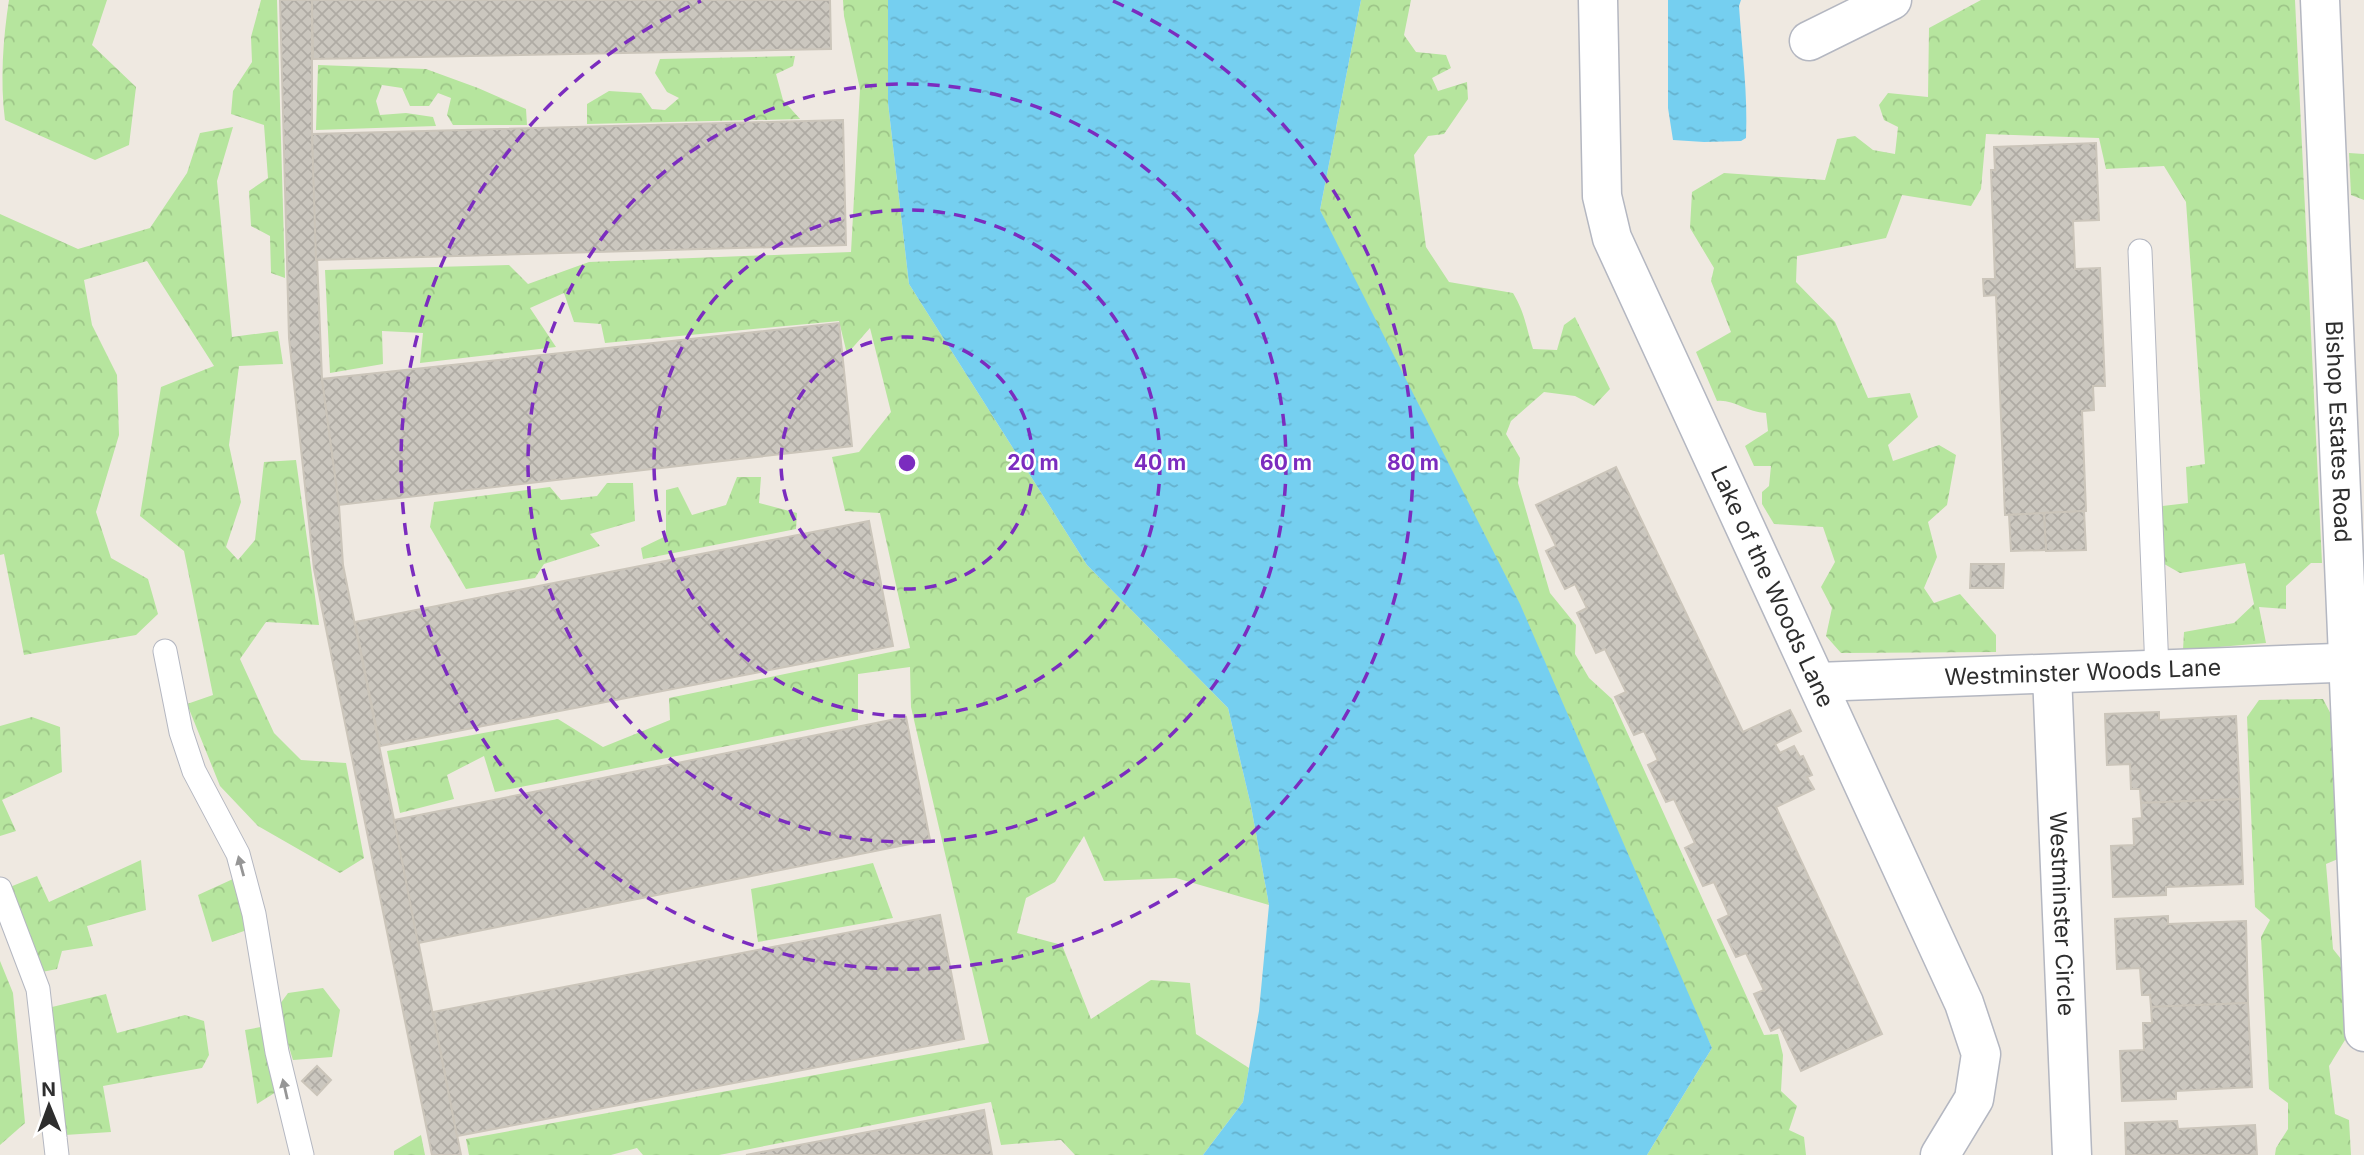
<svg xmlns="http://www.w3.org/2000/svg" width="2364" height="1155" font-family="Inter,sans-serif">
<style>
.forest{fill:url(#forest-crowns)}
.water{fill:url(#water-ripples)}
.building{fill:url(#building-cross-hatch);stroke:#cbc5ba;stroke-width:2}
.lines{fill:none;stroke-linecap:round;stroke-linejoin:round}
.service-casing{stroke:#b4b7c1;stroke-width:25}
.minor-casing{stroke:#b4b7c1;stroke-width:41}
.tertiary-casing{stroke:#b4b7c1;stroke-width:41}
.service{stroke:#fff;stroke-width:23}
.minor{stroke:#fff;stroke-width:38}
.tertiary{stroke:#fff;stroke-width:38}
.oneway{fill:#969696}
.ring{fill:none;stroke:#7b2cbf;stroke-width:3.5;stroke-dasharray:12 9}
.labels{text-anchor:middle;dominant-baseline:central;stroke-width:5;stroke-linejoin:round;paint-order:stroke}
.street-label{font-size:23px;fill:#2e2e2e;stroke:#fff}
.centre{fill:#7b2cbf;stroke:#fff;stroke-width:3.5}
.ring-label{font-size:21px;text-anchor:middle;font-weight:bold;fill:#7b2cbf;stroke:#fff;stroke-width:5;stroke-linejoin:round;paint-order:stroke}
</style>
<defs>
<pattern id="forest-crowns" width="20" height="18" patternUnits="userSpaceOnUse" patternTransform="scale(1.75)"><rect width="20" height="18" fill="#b6e59e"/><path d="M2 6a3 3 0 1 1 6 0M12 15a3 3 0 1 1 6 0" fill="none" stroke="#9dc588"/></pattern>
<pattern id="water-ripples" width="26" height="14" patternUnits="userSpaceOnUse" patternTransform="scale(1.75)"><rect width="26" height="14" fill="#75cff0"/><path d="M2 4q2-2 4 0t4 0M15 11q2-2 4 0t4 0" fill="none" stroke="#66b2ce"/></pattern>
<pattern id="building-cross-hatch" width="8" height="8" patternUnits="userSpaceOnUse" patternTransform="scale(1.75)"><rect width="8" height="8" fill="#cbc7bf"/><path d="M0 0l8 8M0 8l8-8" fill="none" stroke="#afaba4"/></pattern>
</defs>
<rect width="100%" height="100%" fill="#efe9e1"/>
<!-- forest -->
<g class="forest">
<path d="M9,0H107L92,45L136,87L129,145L95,160L5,120C0,82 3,38 9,0Z"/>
<polygon points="261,0 277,0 285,278 271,273 270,236 251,226 249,191 268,178 264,125 231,114 233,91 252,62 251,37"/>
<polygon points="843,0 888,0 888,103 909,284 1087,565 1228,708 1251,806 1269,905 1176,878 1104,881 1084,836 1055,882 1026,898 1017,933 1062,945 1091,1019 1151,980 1190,983 1196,1034 1249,1068 1243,1102 1203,1155 1075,1155 1061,1140 1001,1145 991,1102 719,1155 643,1155 637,1148 611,1155 469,1155 466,1139 989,1043 911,707 910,667 858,674 858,720 495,792 484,756 447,775 454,799 400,813 387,751 558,719 603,747 670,720 669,698 910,648 880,513 845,511 832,457 859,452 891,412 870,328 847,354 839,321 605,343 601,324 574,322 564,293 530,308 556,347 420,363 423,333 382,331 383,364 330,373 325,270 509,265 528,284 589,262 851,252 860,89 844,16"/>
<path d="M1361,0H1411L1404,35L1416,52L1446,55L1451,68L1432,78L1438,91L1467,82L1468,99L1444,134L1428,136L1414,155L1426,247L1449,282L1513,293C1525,313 1526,327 1533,349L1557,350L1564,325L1575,317L1610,389L1594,406L1575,396L1544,392L1511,421L1506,434L1520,458L1518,483L1550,593L1576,625L1575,654L1589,678L1612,699L1764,1035L1778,1034L1783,1055L1781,1091L1797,1106L1789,1130L1804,1137L1806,1155H1647L1712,1048L1320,210Z"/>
<path d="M1981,0H2295L2322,563H2311L2286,586V609L2259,607L2266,643L2183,650L2184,632L2234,623L2254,604L2245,563L2180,573L2159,561L2154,507L2188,503L2186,467L2205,464L2186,202L2164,166L2106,169L2099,138L1986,134L1981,189L1971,206L1902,195L1886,238L1797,256L1796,282L1835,322L1868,398L1910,393L1918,417L1888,445L1893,461L1939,445L1956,455L1947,505L1928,522L1937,557L1924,588L1934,603L1960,594L1996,635V652L1841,653L1826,636L1832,608L1821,587L1835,562L1823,527L1774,524L1762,504V492L1769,486L1771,466H1754L1745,446L1768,431L1766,413C1746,412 1733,399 1717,401L1696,352L1731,332L1711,281L1714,268L1690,228L1692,192L1724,173L1825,180L1837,139L1855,136L1873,150L1895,154L1898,127L1884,120L1879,105L1888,93L1928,97L1929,28Z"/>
<polygon points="795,56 793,66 776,74 783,100 800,119 587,124 587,104 609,91 641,93 652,109 665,110 679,98 667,92 655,73 660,59"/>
<polygon points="318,65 426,69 478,88 526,109 527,125 453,125 447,115 451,98 438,93 429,106 410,106 402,88 382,85 376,101 380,115 406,113 433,117 436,126 316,130"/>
<polygon points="233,127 217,181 232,337 278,331 283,364 239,366 229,445 241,502 226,547 238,560 255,540 264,462 296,460 319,625 266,622 240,659 274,733 301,760 346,763 364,858 340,873 258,826 220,786 187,704 213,695 184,551 140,516 161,387 214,366 147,261 84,280 92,325 117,375 119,435 96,512 111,558 148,579 158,614 136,635 24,655 4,554 0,555 0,214 78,249 150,228 187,173 200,133"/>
<polygon points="2349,153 2364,154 2364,200 2351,195"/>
<polygon points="737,477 761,477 759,503 797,513 796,529 643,559 641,548 666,536 666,490 678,487 692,515 726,505"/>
<polygon points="607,483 633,483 635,521 590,534 600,546 544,564 535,578 466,589 430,527 434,502 550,487 561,500 597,496"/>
<polygon points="2323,699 2334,720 2338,859 2326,864 2333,949 2341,959 2345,1040 2329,1066 2335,1114 2349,1120 2351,1155 2275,1155 2276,1148 2288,1129 2288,1103 2269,1089 2261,937 2270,920 2255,907 2247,717 2259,700"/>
<polygon points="32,717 60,727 62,772 2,800 16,831 0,836 0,726"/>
<polygon points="141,860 146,910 87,926 93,946 62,951 57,969 42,972 10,887 37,876 49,902"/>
<polygon points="873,863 893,918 758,942 751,889"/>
<polygon points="233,879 247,930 212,942 198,895"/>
<polygon points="0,961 13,993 25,1123 0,1145"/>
<polygon points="323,988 340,1010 332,1057 293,1060 277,1008 288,993"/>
<polygon points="106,994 117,1033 185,1015 204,1021 209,1055 202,1068 103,1086 111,1132 65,1135 52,1007"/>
<polygon points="266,1026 276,1092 257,1104 245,1030"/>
<polygon points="421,1135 425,1155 394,1155 394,1151"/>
</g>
<!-- water -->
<g class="water">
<polygon points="888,0 1361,0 1320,210 1520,604 1712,1048 1647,1155 1203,1155 1243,1102 1259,1011 1269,905 1251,806 1228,708 1087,565 909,284 888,103"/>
<path d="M1668,0H1741L1739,6C1742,51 1748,94 1746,138L1741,141L1704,142L1673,140L1668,108Z"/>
</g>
<!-- building -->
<g class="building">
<polygon points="280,0 312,0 312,134 322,379 339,505 343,565 461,1155 432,1155 314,569 289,338"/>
<polygon points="312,0 830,0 831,49 313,59"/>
<polygon points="843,120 846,245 316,260 312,134"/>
<polygon points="2096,143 2099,220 2073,221 2075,269 2100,268 2105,386 2093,386 2094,410 2082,411 2086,511 2005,515 1996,295 1984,296 1983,279 1995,279 1991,170 1995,170 1994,147"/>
<polygon points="839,323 852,446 339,505 322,379"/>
<polygon points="1616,467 1743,732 1790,710 1801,731 1775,744 1780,753 1794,746 1800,757 1803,756 1812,775 1807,777 1814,789 1776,807 1882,1034 1801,1071 1780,1027 1771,1031 1754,994 1764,990 1746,953 1736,957 1718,920 1729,915 1714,882 1703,886 1685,848 1695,843 1674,799 1666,802 1648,765 1658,760 1644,731 1634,735 1615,697 1626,692 1605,649 1596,653 1577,613 1587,608 1575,584 1565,589 1546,551 1556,546 1536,505"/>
<polygon points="2084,511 2086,550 2046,551 2044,513"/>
<polygon points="2044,513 2046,550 2011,551 2009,515"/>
<polygon points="869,521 893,646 380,746 355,622"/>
<polygon points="1971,564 2004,564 2003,588 1970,588"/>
<polygon points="2159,712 2159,720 2236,716 2240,799 2141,803 2140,789 2131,789 2130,764 2107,765 2105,714"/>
<polygon points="906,717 930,840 418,943 394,820"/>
<polygon points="2240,799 2243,884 2166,887 2166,895 2113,897 2111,846 2134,845 2133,819 2142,818 2141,803"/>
<polygon points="940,915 964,1039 457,1136 433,1012"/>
<polygon points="2168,916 2168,924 2246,921 2248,1003 2151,1007 2150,995 2142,995 2140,968 2117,969 2115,919"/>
<polygon points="2248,1003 2252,1087 2176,1091 2176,1099 2122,1101 2120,1051 2144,1050 2143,1023 2152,1023 2151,1007"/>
<polygon points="317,1066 331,1080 317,1095 302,1081"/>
<polygon points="984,1110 992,1155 746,1155"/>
<polygon points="2177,1121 2178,1129 2255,1125 2257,1155 2126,1155 2125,1123"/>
</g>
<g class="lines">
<defs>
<g id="service">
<polyline points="2140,251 2157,670"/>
<polyline points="165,651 181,732 194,771 238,854 254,914 277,1052 302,1155"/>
<polyline points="0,889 38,989 57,1155"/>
</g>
<g id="minor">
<path id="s1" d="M1598,0L1602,196L1612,238L1964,1003L1981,1054L1974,1099L1940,1155"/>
<polyline points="1809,41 1892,0"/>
<path id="s2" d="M2052,674L2072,1155"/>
<path id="s3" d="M1817,682L2364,662"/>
</g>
<g id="tertiary">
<path id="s4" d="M2320,0L2364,1032"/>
</g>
</defs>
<!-- service casing -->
<use href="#service" class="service-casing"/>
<!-- minor casing -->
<use href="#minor" class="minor-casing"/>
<!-- tertiary casing -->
<use href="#tertiary" class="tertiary-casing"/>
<!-- service -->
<use href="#service" class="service"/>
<!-- minor -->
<use href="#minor" class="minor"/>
<!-- tertiary -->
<use href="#tertiary" class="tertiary"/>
</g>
<!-- one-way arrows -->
<defs><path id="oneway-solid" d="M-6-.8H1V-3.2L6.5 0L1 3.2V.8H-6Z" transform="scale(1.75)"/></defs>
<g class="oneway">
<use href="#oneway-solid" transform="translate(241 866) rotate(-105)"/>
<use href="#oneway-solid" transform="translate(285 1089) rotate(-103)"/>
</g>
<!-- distance rings -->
<g class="ring">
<circle cx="907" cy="463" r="126"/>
<circle cx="907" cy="463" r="253"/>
<circle cx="907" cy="463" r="379"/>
<path d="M1113 1A506 506 0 1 1 701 1"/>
</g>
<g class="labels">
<!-- street labels -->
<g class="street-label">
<text stroke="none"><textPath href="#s4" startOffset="432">Bishop Estates Road</textPath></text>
<text stroke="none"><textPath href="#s1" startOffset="623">Lake of the Woods Lane</textPath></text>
<text stroke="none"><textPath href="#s3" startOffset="266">Westminster Woods Lane</textPath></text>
<text stroke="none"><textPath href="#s2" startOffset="240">Westminster Circle</textPath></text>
</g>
</g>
<circle cx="907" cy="463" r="10" class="centre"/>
<g class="ring-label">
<text x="1033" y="470">20 m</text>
<text x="1160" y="470">40 m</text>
<text x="1286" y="470">60 m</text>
<text x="1413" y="470">80 m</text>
</g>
<!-- north arrow -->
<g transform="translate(49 1106) rotate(359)" stroke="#ffffff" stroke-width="5" paint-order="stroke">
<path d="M0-5L12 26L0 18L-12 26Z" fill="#2e2e2e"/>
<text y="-10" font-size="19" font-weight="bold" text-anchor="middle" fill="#2e2e2e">N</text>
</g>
</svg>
